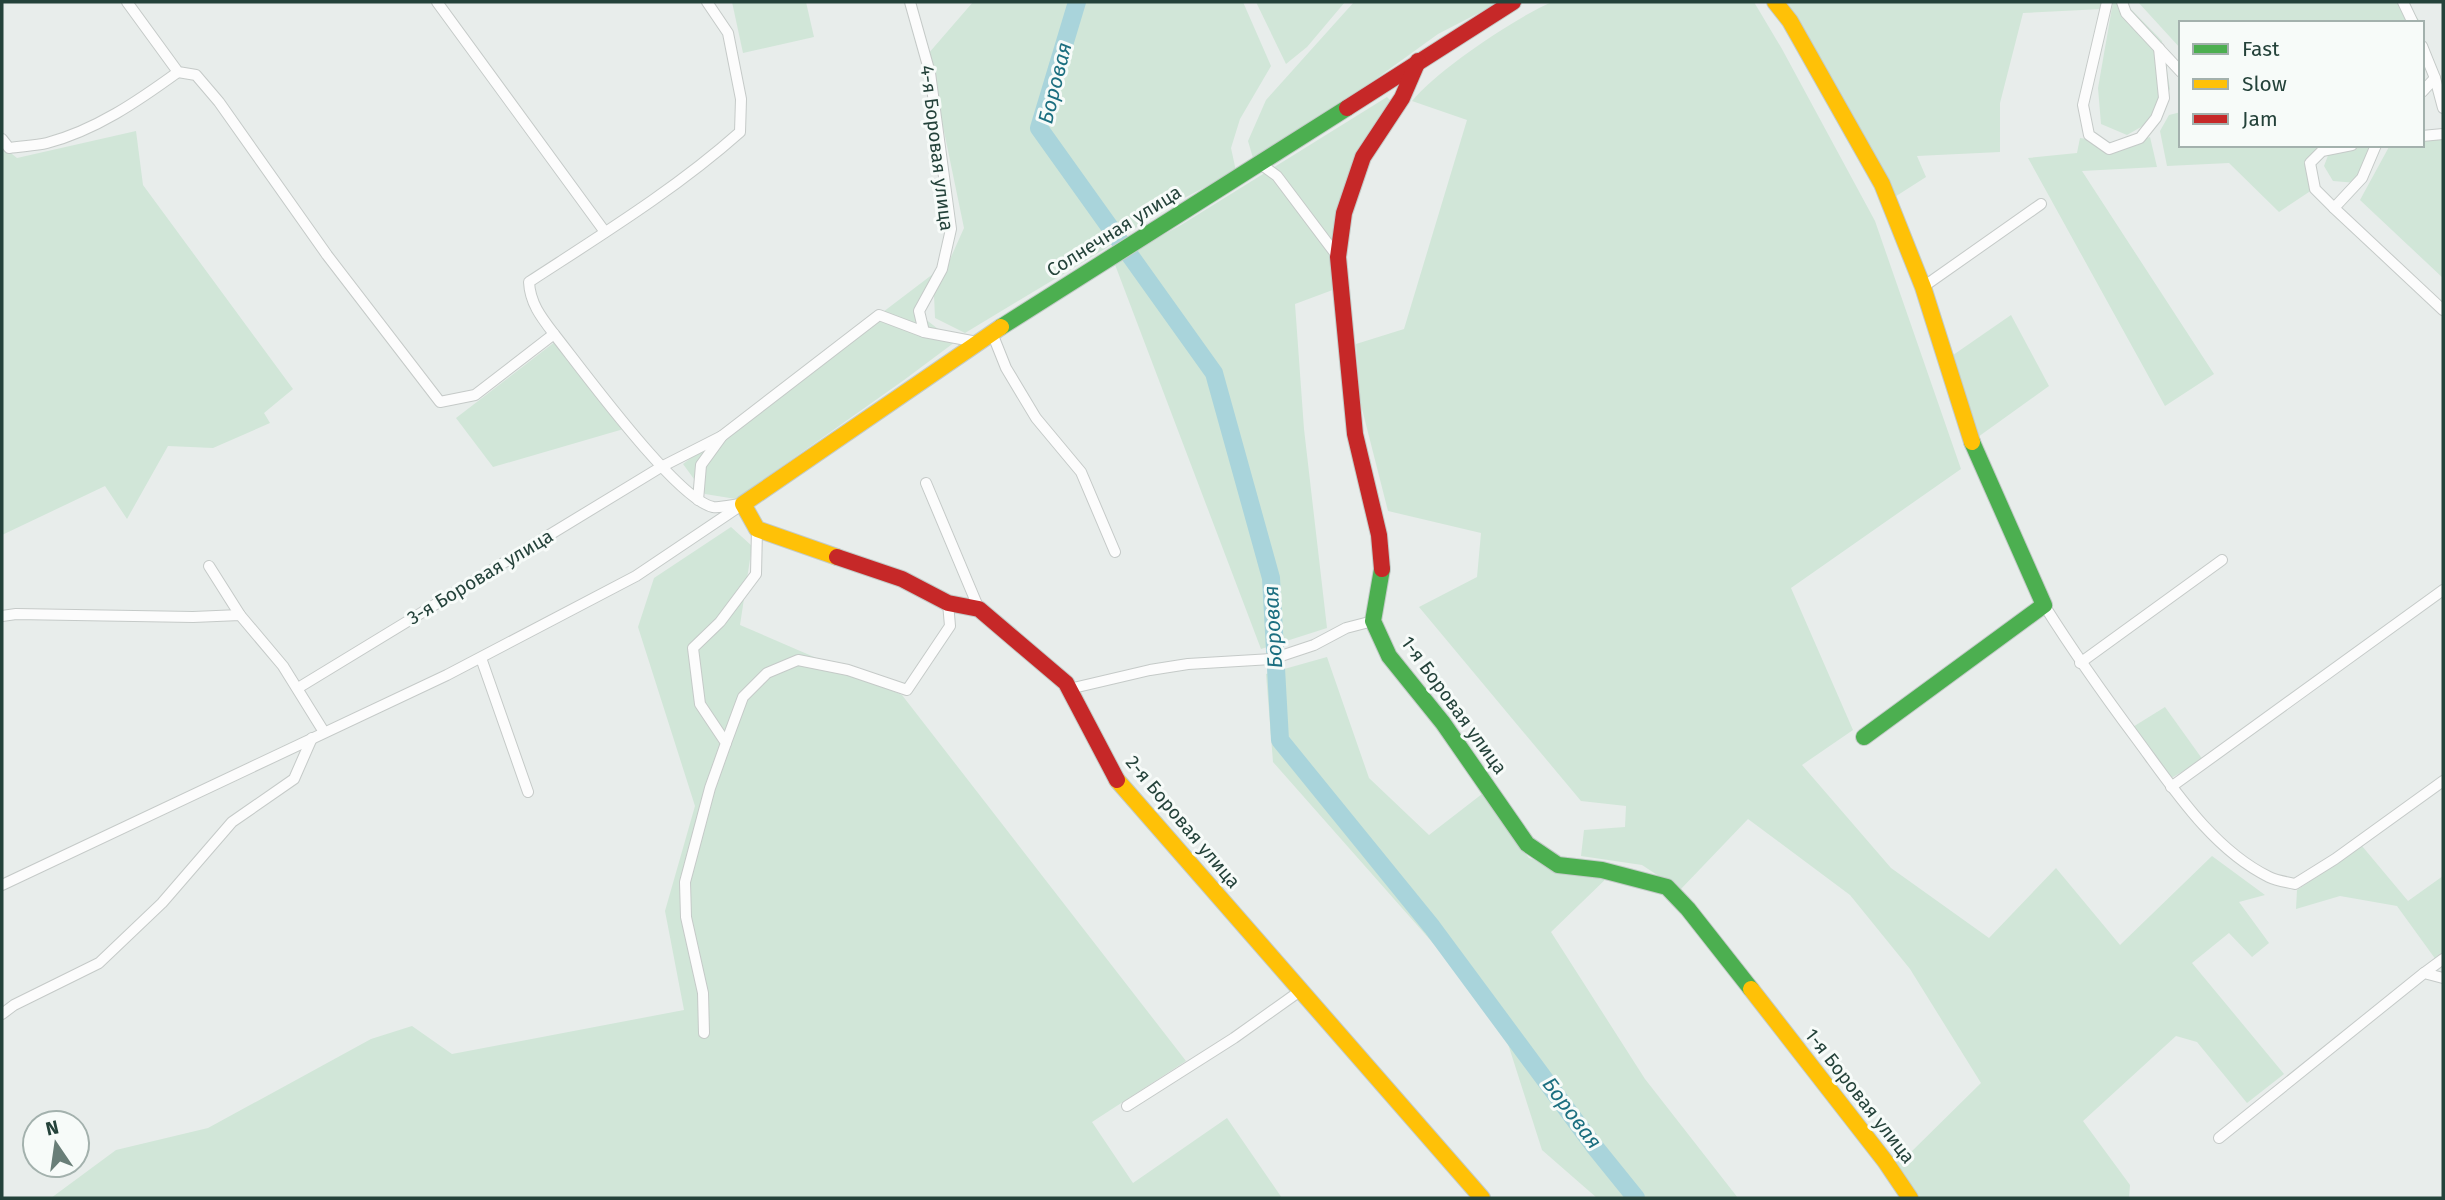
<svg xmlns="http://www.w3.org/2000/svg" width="2445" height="1200" font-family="'Fira Sans',sans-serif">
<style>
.green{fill:#d1e6d8}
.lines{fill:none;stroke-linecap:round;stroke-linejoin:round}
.river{stroke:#a9d4db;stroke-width:18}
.street-casing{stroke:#c5cac8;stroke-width:12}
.fast-casing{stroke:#c3cbc8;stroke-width:18}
.slow-casing{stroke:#c3cbc8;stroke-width:18}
.jam-casing{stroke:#c3cbc8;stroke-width:18}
.street{stroke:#fcfcfc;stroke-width:10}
.fast{stroke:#4caf50;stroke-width:16}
.slow{stroke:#ffc107;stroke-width:16}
.jam{stroke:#c62828;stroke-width:16}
.labels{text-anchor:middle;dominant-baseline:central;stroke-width:6;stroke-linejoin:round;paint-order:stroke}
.street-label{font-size:19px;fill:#24423a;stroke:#f7fbf9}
.water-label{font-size:21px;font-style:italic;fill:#1c6f80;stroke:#f7fbf9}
</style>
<rect width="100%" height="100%" fill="#e8edeb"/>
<!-- green -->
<g class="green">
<polygon points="732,2 806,2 814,37 743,53"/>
<polygon points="973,2 1243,2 1271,66 1240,119 1231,148 1236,171 1167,207 1103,250 965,333 935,318 934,295 964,228 928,54"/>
<polygon points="1256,2 1345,2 1307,47 1286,64"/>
<polygon points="1354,2 1500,2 1438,34 1359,91 1253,158 1248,141 1266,100"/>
<path d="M1552,2H1754L1782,49L1875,221L1961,469L1791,588L1853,730L1802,765L1891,868L1989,938L2056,868L2120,945L2212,856L2265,895L2239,902L2269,943L2252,957L2229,933L2192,963L2284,1074L2247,1103L2197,1042L2176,1036L2083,1121L2130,1185L2129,1198H1901L1892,1163L1909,1154L1981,1083L1910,969L1850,895L1748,819L1680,890L1642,865L1581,856L1584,830L1625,827L1626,806L1581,801L1419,607L1477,577L1481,533L1388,511L1360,401L1356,344L1404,329L1467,120L1412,101C1436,71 1516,17 1552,2Z"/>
<polygon points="1775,2 2102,2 2102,9 2023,13 2000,103 2000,152 1917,156 1926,177 1890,200"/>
<polygon points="2113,2 2124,2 2162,41 2170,89 2155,119 2127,135 2101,124 2098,88"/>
<polygon points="2138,2 2406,2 2421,23 2181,23 2181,49"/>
<polygon points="1387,97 1393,103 1351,174 1338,288 1295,304 1304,429 1327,628 1261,649 1114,262 1181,225"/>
<polygon points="2181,112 2181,145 2318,145 2309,166 2312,190 2279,212 2229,163 2167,166 2160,131 2169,115"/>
<polygon points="136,131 143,185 293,389 264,413 270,423 213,448 168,446 127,519 105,486 2,535 2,146 17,158"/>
<polygon points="2443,133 2443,278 2360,200 2390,145 2422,145 2422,135"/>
<polygon points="2150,137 2157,167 2082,171 2214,374 2165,406 2028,158 2077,153 2080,138 2126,145"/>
<polygon points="2348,145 2377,145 2357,183 2333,181 2324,166 2329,153"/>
<polygon points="933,274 920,315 955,342 904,380 736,499 705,494 683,464"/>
<polygon points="2011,315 2049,386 1971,442 1943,362"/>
<polygon points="556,341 627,428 493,467 456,418"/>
<polygon points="731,527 752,546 740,625 902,695 1186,1061 1092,1122 1133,1183 1227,1118 1282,1198 51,1198 116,1150 208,1128 371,1039 412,1026 452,1054 684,1010 665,911 695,806 638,627 654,578"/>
<polygon points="1327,657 1369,778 1429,835 1482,794 1529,858 1579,872 1611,874 1551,932 1645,1079 1738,1198 1597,1198 1542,1150 1500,1019 1273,762 1266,674"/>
<polygon points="2165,707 2203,760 2166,781 2128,730"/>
<polygon points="2362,846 2408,901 2443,876 2443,961 2439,964 2397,906 2340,896 2296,909 2297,890"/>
</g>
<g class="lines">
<!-- river -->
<polyline class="river" points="1077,2 1039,128 1214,373 1271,578 1280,740 1432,927 1594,1146 1636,1198"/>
<defs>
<g id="street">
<polyline points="127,2 178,72 196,75 219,102 327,255 440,402 475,395 554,334"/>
<polyline points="437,2 605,232"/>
<path d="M707,2L728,33L741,99L740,132C676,189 601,235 529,282C530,303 541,317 554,334C581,368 677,500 713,507C721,508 732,505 740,504"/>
<polyline points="910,2 930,73 951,229 942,269 919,311 924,332"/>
<polyline points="2107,2 2083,105 2089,135 2109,149 2140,138 2156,118 2164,98 2159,48"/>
<polyline points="2122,2 2126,13 2181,72"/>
<polyline points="2403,2 2413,23"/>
<polyline points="2422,46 2435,78 2422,92"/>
<polyline points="2435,78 2443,108"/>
<polyline points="2422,136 2443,134"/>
<path d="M2,139L9,148C21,146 35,146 47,143C96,130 138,101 178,72"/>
<polyline points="2376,145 2362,178 2334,208 2443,310"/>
<polyline points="1259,163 1277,176 1338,257"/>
<polyline points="2334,208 2315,189 2310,163 2322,151 2352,145"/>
<polyline points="1923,287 2041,204"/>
<polyline points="992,333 1006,368 1036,418 1081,472 1115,552"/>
<polyline points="926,483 979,609"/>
<polyline points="698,500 701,465 722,436 879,315 924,332 977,342"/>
<polyline points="209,566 240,615"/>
<path d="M2044,605C2073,651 2104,695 2136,738C2173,788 2212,849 2269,877C2277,881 2287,882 2295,884L2335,859L2443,781"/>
<polyline points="2,616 16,614 193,617 240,615 283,666 324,732"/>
<polyline points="481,658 528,792"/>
<polyline points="2080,663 2222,560"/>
<polyline points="298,688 661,467 722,436"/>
<polyline points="1069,689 1150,670 1188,664 1272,659 1314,645 1346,628 1373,621"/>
<polyline points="726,743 743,697 767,673 798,660 848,670 907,690 950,626 948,603"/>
<polyline points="2171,787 2443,590"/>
<polyline points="2,885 447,675 636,576 743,504"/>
<polyline points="2424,973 2443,959"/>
<polyline points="2,1014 14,1005 99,963 162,903 232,822 294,779 312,738"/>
<polyline points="704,1033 703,993 686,917 685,882 710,788 726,743 700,704 693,648 720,622 756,574 757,529"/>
<polyline points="1127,1106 1234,1038 1300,991"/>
<polyline points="2219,1138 2424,973 2443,978"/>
</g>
<g id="fast">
<polyline points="1001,327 1347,108"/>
<polyline points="1382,569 1373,621 1389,656 1443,723 1527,844 1558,865 1602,870 1667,887 1688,909 1751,989"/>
<polyline points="1864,737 2044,605 1972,442"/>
</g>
<g id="slow">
<polyline points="1775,2 1790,21 1882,184 1923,287 1972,442"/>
<polyline points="837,557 757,529 743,504 1001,327"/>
<polyline points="1117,780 1482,1198"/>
<polyline points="1751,989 1885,1161 1910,1198"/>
</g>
<g id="jam">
<polyline points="1347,108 1513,2"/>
<polyline points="837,557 902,579 948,603 979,609 1066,683 1117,780"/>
<polyline points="1382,569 1379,535 1355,434 1338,257 1344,213 1363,157 1402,98 1418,61"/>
</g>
</defs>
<!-- street casing -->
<use href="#street" class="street-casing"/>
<!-- fast casing -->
<use href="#fast" class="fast-casing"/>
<!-- slow casing -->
<use href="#slow" class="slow-casing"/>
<!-- jam casing -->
<use href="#jam" class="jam-casing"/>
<!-- street -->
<use href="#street" class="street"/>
<!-- fast -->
<use href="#fast" class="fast"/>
<!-- slow -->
<use href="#slow" class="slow"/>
<!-- jam -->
<use href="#jam" class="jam"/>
</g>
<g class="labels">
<!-- street labels -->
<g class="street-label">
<text transform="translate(937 148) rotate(83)">4-я Боровая улица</text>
<text transform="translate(1114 231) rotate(-32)">Солнечная улица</text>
<text transform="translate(480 577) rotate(-31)">3-я Боровая улица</text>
<text transform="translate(1454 705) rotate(54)">1-я Боровая улица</text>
<text transform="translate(1183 822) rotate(50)">2-я Боровая улица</text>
<text transform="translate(1860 1096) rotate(52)">1-я Боровая улица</text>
</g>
<!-- water labels -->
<g class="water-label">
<text transform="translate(1055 83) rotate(-76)">Боровая</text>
<text transform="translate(1273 627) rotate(-93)">Боровая</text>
<text transform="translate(1572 1113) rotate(53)">Боровая</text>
</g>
</g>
<!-- border -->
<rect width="2445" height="1200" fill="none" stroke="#24423a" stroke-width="7"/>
<!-- legend -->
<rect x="2179" y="21" width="245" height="126" fill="#f7fbf9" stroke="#a3b1ad" stroke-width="2"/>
<rect x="2193" y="44" width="35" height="10" fill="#4caf50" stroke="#a3b1ad" stroke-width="2"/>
<text x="2242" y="56" font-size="21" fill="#24423a">Fast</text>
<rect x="2193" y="79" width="35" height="10" fill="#ffc107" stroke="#a3b1ad" stroke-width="2"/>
<text x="2242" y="91" font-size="21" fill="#24423a">Slow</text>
<rect x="2193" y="114" width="35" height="10" fill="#c62828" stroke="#a3b1ad" stroke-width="2"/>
<text x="2242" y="126" font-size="21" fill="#24423a">Jam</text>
<!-- north arrow -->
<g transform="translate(56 1144) rotate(347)"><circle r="33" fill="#f7fbf9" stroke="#a3b1ad" stroke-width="2"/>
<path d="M0-5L12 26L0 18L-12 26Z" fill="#697e78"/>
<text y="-10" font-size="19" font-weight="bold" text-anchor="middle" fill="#24423a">N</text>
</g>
</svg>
